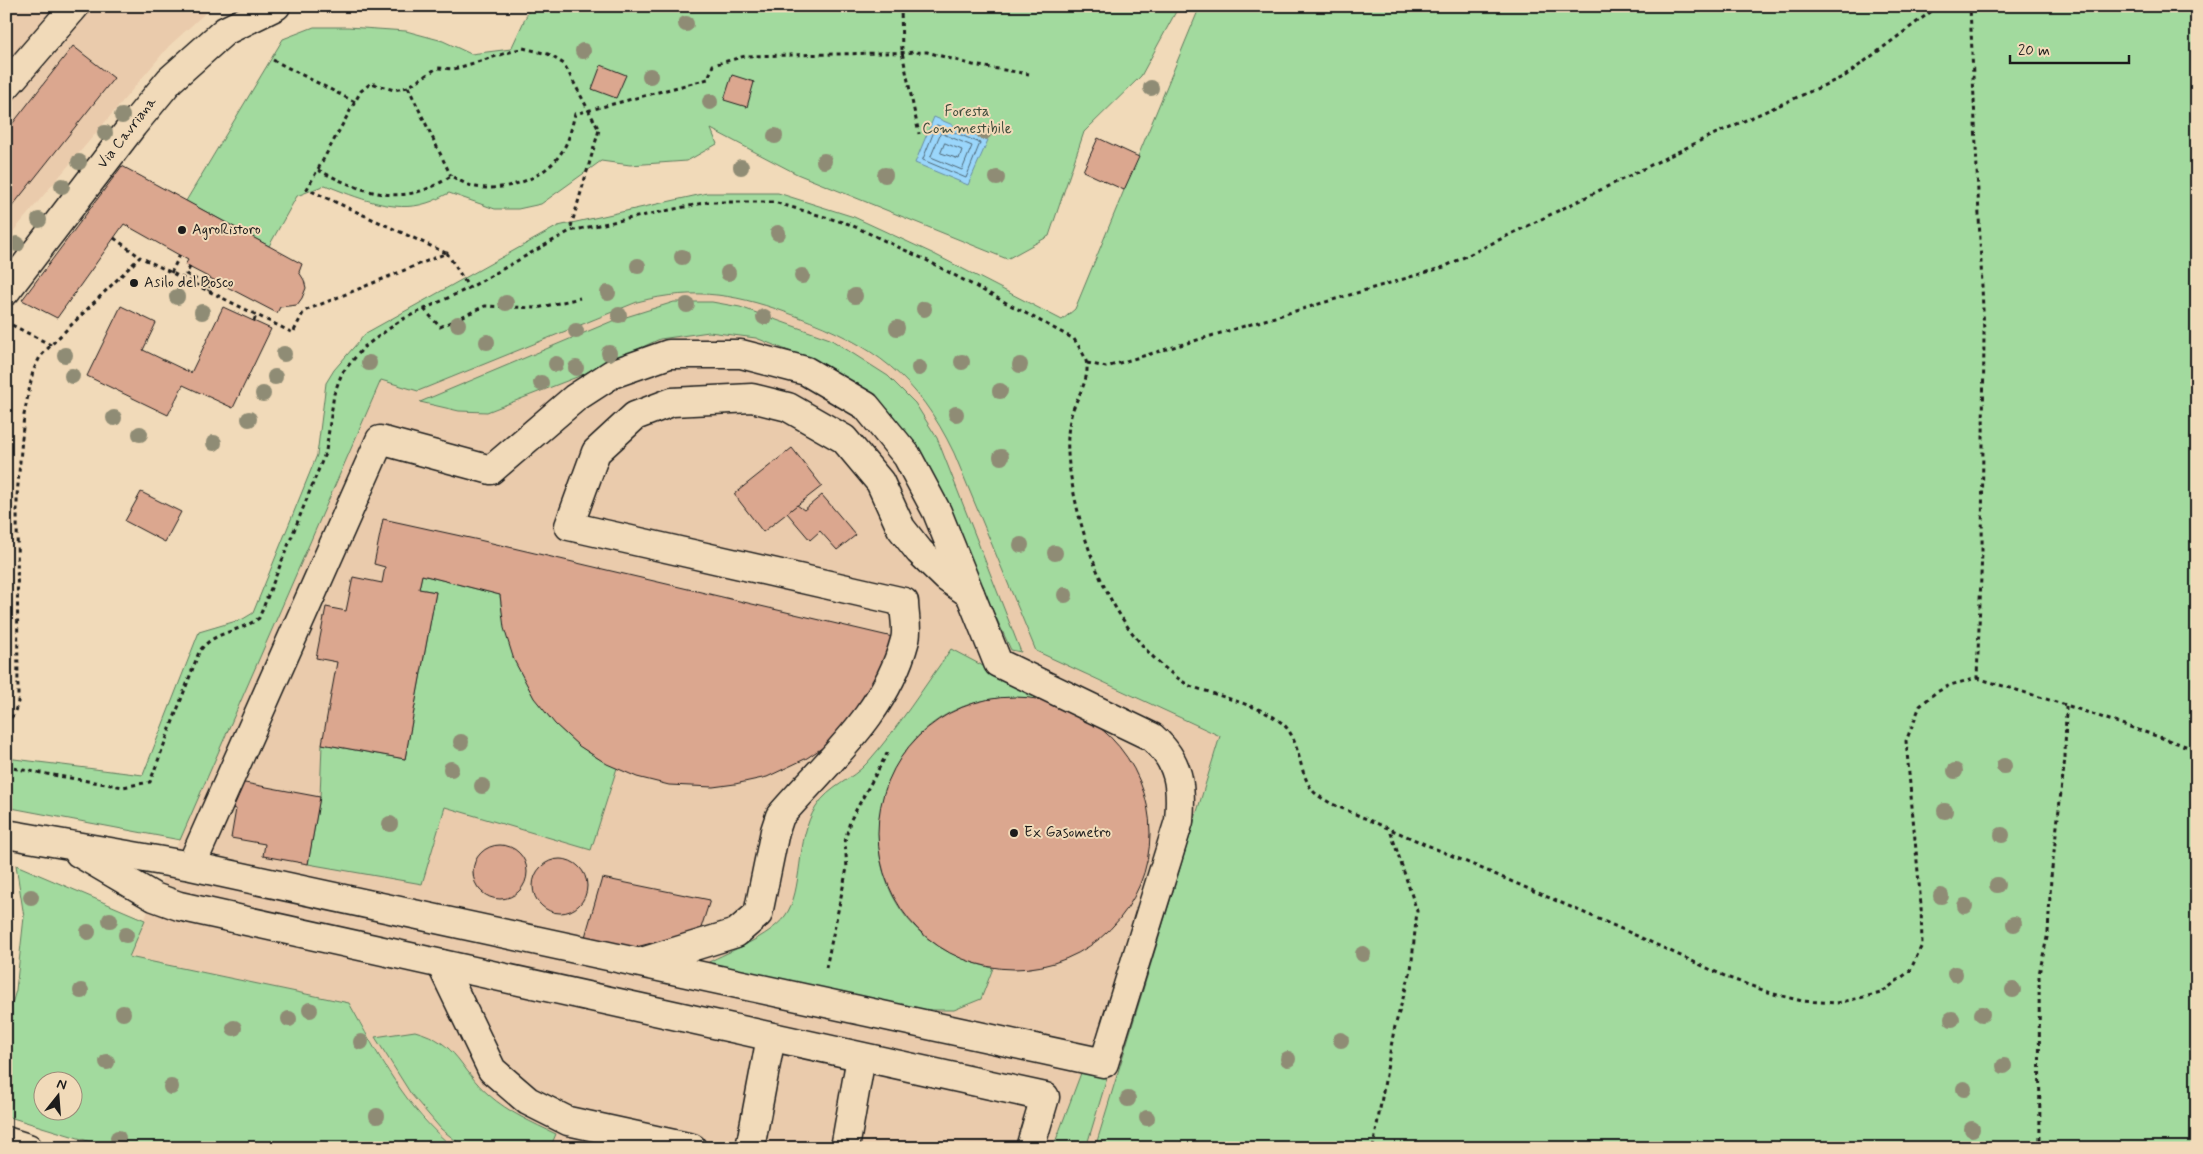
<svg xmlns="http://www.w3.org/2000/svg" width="2203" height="1154" font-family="Mynerve,sans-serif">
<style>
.built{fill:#eacbac}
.green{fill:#a2da9e;stroke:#5f7b5d;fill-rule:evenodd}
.water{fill:#9ad6fb;stroke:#688ca2}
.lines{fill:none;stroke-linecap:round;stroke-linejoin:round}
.shore{stroke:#4e6675;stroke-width:1}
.building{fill:#dba78f;stroke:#1c1c1c}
.minor-casing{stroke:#1c1c1c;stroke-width:31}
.path{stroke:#1c1c1c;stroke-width:3;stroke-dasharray:4 4;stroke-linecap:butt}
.minor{stroke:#f1dab9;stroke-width:28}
.tree{fill:#8f8c74}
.poi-dot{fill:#1c1c1c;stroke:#f1dab9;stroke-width:2}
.labels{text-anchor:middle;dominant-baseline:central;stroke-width:4;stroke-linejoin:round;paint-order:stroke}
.park-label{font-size:15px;fill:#3e4c3c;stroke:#f1dab9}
.street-label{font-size:15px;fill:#1c1c1c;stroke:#f1dab9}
.poi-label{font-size:15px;fill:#1c1c1c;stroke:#f1dab9;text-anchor:start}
</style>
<rect width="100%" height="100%" fill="#f1dab9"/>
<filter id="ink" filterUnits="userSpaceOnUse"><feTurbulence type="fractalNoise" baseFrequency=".02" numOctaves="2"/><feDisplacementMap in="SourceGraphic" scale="10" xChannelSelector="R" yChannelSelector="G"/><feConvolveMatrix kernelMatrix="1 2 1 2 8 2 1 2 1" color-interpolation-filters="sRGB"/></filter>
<g filter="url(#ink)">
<!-- built -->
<g class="built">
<polygon points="6,6 213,6 169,46 6,240"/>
<polygon points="692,293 729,295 765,304 849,338 893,367 917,392 938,421 954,453 1086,675 1220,736 1095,1148 454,1148 433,1128 399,1088 349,1003 128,957 381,380 604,316 638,302 656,297"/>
</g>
<!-- green -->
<g class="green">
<path d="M531,6H1179L1141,76L1084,132L1049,236L1007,259L797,174L711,129L717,144L687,161L630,165L601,161L541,204L518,209H495L449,193C442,196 435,201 427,203C394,214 356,197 325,185L297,196L269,246L186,201L283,39L314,27H348L406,31L443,41L471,54L511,49Z"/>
<path d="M1200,6H2197V1148H1095L1220,736L1036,651L954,453C917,376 874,345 796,316C740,295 697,286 637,302L418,391L381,380L180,840L6,807V758L143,775L199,632L243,619L253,613L317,455L326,383L334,370L366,333L558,226L707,193H778L854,217L932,253L1062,320L1075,309Z"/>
<polygon points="674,302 712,302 740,307 830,339 888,376 915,403 937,438 1021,652 1011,650 920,452 875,400 827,366 756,338 709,332 660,339 577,377 487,412 459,411 420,402 610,322"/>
<path d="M422,575L500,595C508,669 547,737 617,768L591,850L445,807L422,884L308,864L320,797L322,744L405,759L436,592L419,589Z"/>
<path d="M951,649L1051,702C863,661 807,928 993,968L981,999L954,1010H920L707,963C731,950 768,938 785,916C804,891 795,839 816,807C829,786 852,780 867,763C898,728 924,687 951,649Z"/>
<path d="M16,865L145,920L129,957L349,1003C378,1055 407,1110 454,1148H111L6,1116V1025L16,990L24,917ZM42,1082H72V1112H42Z"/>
<path d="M415,1031C459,1043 459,1069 489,1095C508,1112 533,1123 556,1134L550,1148H465L441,1129L411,1094L375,1037Z"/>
<polygon points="1081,1073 1107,1078 1086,1148 1053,1148"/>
</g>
<!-- water -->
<polygon class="water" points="934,117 988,140 968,185 915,163"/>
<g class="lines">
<!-- shore -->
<g class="shore">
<polygon points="937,125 980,143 966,178 923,160"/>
<polygon points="941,133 972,146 962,170 931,157"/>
<polygon points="945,143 962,150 959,159 941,153"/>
</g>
</g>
<!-- building -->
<g class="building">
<polygon points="73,46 114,78 6,214 6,132"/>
<polygon points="601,65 626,75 616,98 592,89"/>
<polygon points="732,75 754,82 747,107 724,100"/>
<polygon points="1098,138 1139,157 1124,190 1083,171"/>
<polygon points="122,166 302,264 299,272 304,280 306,288 302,298 297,305 280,307 277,313 185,265 188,260 124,224 57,318 22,300"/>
<polygon points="121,306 156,323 143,350 191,373 223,307 271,329 233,408 183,385 168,415 87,376"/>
<polygon points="792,448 822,486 763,532 734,494"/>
<polygon points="141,492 181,512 165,542 125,521"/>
<polygon points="822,495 856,535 837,550 820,531 810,540 787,513 797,505 804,510"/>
<polygon points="383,519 479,540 897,638 857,715 825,746 807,758 767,777 735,784 713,787 669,785 637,777 607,764 579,746 555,724 534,698 514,660 504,628 500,595 422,575 419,589 436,592 405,759 322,744 337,662 316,658 326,607 346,611 353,577 382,583 385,567 374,564"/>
<circle cx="1014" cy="833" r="136"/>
<polygon points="234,781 320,797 308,864 263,856 265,844 231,838 236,809 229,808"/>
<circle cx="500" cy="872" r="27"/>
<circle cx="560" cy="886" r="27"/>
<polygon points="602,878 710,900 700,931 628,949 585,937"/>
</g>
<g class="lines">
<defs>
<g id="minor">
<polyline points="6,86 75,6"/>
<polyline points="6,291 133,125 170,80 225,31 276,6"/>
<path d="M6,834L191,866L380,440L491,470L575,398L612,374L669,354H741L806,371L866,406L907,456L937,512L998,663L1152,737C1180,762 1182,786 1179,821L1104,1063L191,866"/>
<polyline points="79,853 154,897 179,906 1045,1097 1030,1148"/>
<path d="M642,962L736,933L758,914L775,831L780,816C828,760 885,715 905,640C908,630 904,614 904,602L569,526L596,452L635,416L672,402L752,398L788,407L844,439L880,482L901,528L919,551L947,578L970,594"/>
<polyline points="441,964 492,1070 528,1101 568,1121 692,1148"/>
<polyline points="6,1141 28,1148"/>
<polyline points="750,1148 771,1037"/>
<polyline points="845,1148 861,1057"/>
</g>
</defs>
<!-- minor casing -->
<use href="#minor" class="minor-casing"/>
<!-- path -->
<g class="path">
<polyline points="901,6 902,52 919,134"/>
<polyline points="273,60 355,102"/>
<polyline points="408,87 451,176"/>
<path d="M318,170C365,193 402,209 451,176C459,180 468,186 476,187C508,192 549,177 564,148C570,138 572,125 575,114L708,79L713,65L745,56L927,52L973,65L1029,74"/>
<polyline points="114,238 140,257"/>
<polyline points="446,253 307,189 361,91 371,83 394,90 408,87 437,68 454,69 523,48 548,54 564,64 599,130 570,230"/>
<polyline points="190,267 186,274 211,287 208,291"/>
<polyline points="171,273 180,255"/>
<polyline points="424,309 440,327 485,306 537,308 580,298"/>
<polyline points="254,321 256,315"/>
<polyline points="12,325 51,345"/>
<polyline points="1087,363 1106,367 1444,267 1710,136 1845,76 1933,10 1936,6"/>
<polyline points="1977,678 2066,705 2197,750"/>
<polyline points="6,724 14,714 18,702 17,496 24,415 33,371 40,357 51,345 140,257 293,333 304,311 447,253 469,288"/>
<path d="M6,767L123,787L150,782L199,652C214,630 239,633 259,618L326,451L334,394L342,373L364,347L401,320L469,288L570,231L708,202H774L849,224L926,260L1074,339C1079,347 1086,356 1087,366C1088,382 1077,397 1072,412C1067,429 1067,447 1069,465C1081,548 1114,638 1188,685C1194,688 1203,690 1209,692C1234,701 1262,707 1282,723C1301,739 1297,771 1313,791C1318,797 1326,800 1332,804L1624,930L1729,978L1774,994L1802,1001L1837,1003L1881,993L1910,971L1922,945L1921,905L1906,741L1920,706L1935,693L1950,685L1977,678L1982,551L1984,333L1970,6"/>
<polyline points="826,968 847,868 845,842 850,821 889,750"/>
<polyline points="1373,1148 1394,1030 1411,970 1417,911 1390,830"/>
<polyline points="2040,1148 2039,974 2048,933 2051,877 2065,758 2066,705"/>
</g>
<!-- minor -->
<use href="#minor" class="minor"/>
</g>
<!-- trees -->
<g class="tree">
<circle cx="686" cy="24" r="8"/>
<circle cx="583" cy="51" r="8"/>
<circle cx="650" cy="76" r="8"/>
<circle cx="1151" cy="88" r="8"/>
<circle cx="710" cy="102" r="8"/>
<circle cx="122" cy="116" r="8"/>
<circle cx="984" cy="132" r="8"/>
<circle cx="105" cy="133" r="8"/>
<circle cx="775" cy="136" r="8"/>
<circle cx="824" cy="161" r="8"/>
<circle cx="79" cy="162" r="8"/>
<circle cx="741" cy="167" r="8"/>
<circle cx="885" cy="175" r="8"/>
<circle cx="997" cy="178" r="8"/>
<circle cx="62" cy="186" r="8"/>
<circle cx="39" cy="220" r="8"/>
<circle cx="778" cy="233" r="8"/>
<circle cx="17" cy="244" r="8"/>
<circle cx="682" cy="257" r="8"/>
<circle cx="638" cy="266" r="8"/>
<circle cx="728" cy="273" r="8"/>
<circle cx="802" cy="276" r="8"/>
<circle cx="608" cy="293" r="8"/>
<circle cx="855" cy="296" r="8"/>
<circle cx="177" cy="297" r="8"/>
<circle cx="506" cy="303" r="8"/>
<circle cx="687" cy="305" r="8"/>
<circle cx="924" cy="309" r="8"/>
<circle cx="202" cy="312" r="8"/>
<circle cx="619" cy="315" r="8"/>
<circle cx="764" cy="317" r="8"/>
<circle cx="458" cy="324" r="8"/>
<circle cx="897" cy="328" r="8"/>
<circle cx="576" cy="331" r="8"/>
<circle cx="487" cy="342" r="8"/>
<circle cx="609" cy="353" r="8"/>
<circle cx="284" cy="354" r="8"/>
<circle cx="65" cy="355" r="8"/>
<circle cx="962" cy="362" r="8"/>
<circle cx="369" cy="363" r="8"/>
<circle cx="556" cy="364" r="8"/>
<circle cx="1020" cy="365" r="8"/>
<circle cx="576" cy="368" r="8"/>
<circle cx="919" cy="368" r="8"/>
<circle cx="72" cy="376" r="8"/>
<circle cx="275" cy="377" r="8"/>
<circle cx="541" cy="383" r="8"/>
<circle cx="1000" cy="391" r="8"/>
<circle cx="263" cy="394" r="8"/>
<circle cx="956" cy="414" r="8"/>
<circle cx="114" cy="418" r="8"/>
<circle cx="249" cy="419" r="8"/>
<circle cx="140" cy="434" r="8"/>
<circle cx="214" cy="443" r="8"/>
<circle cx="1001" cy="457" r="8"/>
<circle cx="1021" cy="545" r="8"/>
<circle cx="1055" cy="553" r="8"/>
<circle cx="1065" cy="595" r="8"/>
<circle cx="461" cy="742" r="8"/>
<circle cx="2004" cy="766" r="8"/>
<circle cx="451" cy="769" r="8"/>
<circle cx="1955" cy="771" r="8"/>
<circle cx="482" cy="786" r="8"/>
<circle cx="1945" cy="811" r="8"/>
<circle cx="390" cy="824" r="8"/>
<circle cx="2002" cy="835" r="8"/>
<circle cx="1997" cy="885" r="8"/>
<circle cx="1941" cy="896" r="8"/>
<circle cx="31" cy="897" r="8"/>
<circle cx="1965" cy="906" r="8"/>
<circle cx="110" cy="920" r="8"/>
<circle cx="2014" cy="924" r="8"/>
<circle cx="88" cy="932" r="8"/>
<circle cx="126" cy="935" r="8"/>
<circle cx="1363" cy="954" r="8"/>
<circle cx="1955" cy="974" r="8"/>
<circle cx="2013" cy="990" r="8"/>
<circle cx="81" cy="991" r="8"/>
<circle cx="310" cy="1010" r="8"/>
<circle cx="123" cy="1013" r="8"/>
<circle cx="1982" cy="1014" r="8"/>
<circle cx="289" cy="1019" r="8"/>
<circle cx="1952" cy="1019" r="8"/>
<circle cx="234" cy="1028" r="8"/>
<circle cx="1341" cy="1040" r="8"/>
<circle cx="361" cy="1042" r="8"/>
<circle cx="1288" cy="1059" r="8"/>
<circle cx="107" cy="1062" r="8"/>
<circle cx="2004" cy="1066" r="8"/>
<circle cx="171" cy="1087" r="8"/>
<circle cx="1964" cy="1089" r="8"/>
<circle cx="1128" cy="1099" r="8"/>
<circle cx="377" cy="1116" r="8"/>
<circle cx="1147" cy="1118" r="8"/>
<circle cx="1972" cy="1129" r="8"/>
<circle cx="118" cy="1138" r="8"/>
</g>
</g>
<!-- markers -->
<g class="poi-dot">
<circle cx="182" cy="230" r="5"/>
<circle cx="134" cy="283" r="5"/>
<circle cx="1014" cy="833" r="5"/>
</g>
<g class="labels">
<!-- park labels -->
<g class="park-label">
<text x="967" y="112">Foresta<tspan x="967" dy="17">Commestibile</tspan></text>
</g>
<!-- street labels -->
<g class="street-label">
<text transform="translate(127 133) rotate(-52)">Via Cavriana</text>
</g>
<!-- poi labels -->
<g class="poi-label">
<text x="192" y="230">AgroRistoro</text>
<text x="144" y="283">Asilo del Bosco</text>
<text x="1024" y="833">Ex Gasometro</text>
</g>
</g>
<!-- margin -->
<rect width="2203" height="1154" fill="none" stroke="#f1dab9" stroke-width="25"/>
<rect x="12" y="12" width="2178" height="1129" fill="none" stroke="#1c1c1c" stroke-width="2" filter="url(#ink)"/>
<!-- north arrow -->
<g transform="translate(58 1096) rotate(17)"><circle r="24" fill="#f1dab9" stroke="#9c8e7a"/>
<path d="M0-4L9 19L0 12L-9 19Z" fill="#1c1c1c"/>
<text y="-8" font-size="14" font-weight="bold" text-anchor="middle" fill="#1c1c1c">N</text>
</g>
<!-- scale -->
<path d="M2010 55v8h119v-8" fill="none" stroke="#1c1c1c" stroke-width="2.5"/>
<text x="2018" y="55" font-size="15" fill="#1c1c1c" stroke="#f1dab9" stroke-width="4" paint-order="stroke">20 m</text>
</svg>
